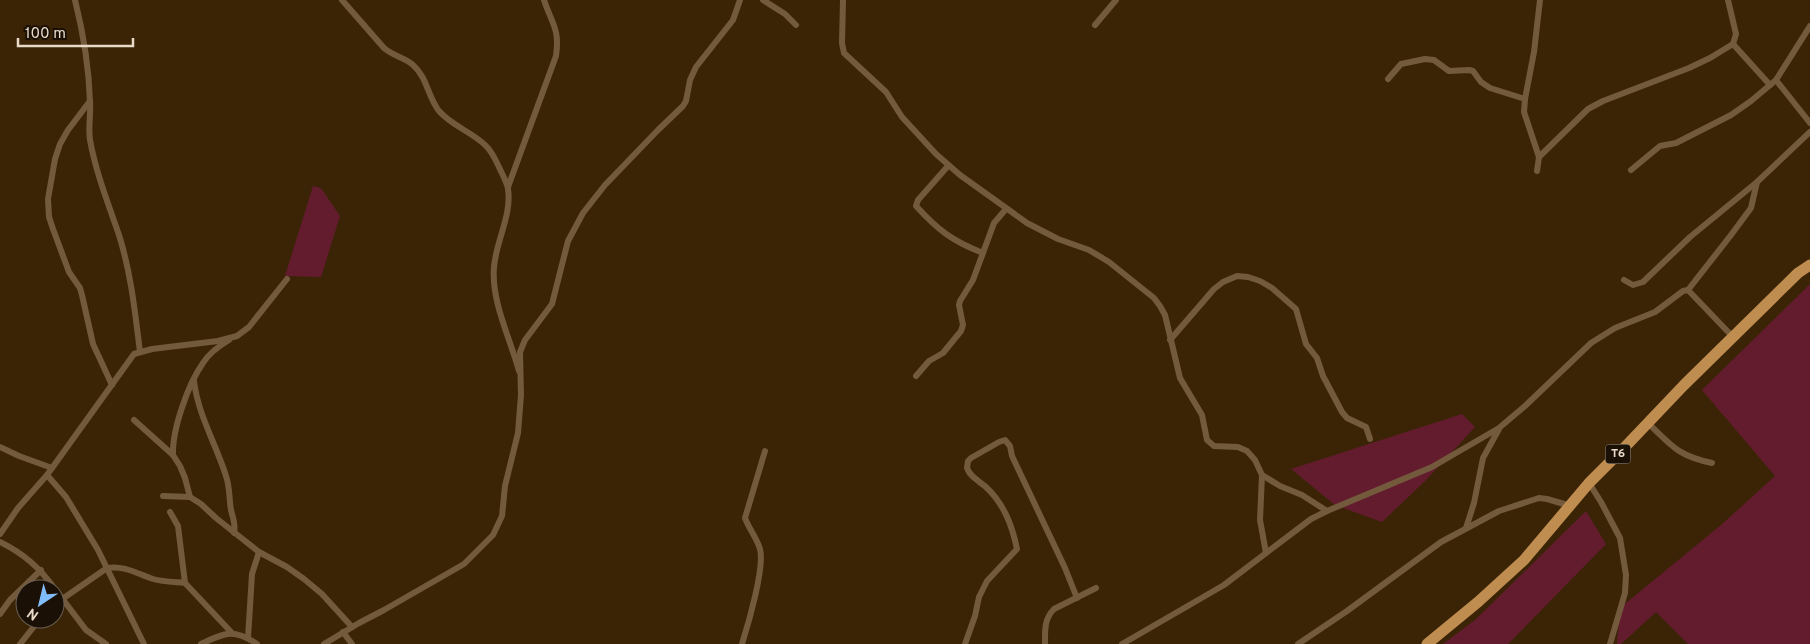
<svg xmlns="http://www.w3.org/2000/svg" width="1810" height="644" font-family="Overpass,sans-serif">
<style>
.green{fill:#631c2e}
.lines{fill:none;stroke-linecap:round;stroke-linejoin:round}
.street{stroke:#745a3d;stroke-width:6}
.highway{stroke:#c08d51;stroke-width:11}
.labels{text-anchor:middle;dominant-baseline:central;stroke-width:5;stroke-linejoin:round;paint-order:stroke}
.shield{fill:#1a1005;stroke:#aa9d8e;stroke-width:1}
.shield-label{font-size:12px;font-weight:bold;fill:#e8d9c9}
</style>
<rect width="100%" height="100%" fill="#3b2406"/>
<!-- green -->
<g class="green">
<polygon points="313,186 321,188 340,216 321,277 285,276"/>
<polygon points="1810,284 1810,644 1688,644 1656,612 1621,644 1617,644 1620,608 1721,525 1775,476 1702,390"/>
<polygon points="1462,414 1475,427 1426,480 1382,522 1335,505 1291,469"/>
<polygon points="1586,511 1606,544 1508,644 1443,644 1475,620"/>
</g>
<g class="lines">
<!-- street -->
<g class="street">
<path d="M75,0C83,32 89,69 90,102C91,114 88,128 90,140C96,173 108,203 119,235C131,273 135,312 140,352"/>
<path d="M342,0L384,48C393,56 406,58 413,65C427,77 428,97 439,111C452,126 472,132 485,145C492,151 495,159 499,167C502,174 507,182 508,189C512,215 496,241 494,267C491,301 510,338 519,371"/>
<polyline points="763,0 785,14 796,25"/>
<polyline points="843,0 842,43 844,53 886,92 902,117 936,154 960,175 1027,223 1058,239 1089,250 1109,262 1154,298 1160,306 1165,315 1180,378 1202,415 1207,440 1214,446 1238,447 1247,451 1255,460 1262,475 1260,520 1266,553"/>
<polyline points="1095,25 1116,0"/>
<polyline points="1733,44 1770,85"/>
<polyline points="1388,79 1401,64 1425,59 1434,60 1449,71 1469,70 1473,71 1481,82 1490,88 1525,99"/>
<polyline points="1776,80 1810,123"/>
<polyline points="90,101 68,130 60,144 55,159 48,199 49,217 53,229 69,272 80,288 82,295 93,344 112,385"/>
<polyline points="1539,157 1588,109 1603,101 1689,68 1710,58 1733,44 1736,34 1728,0"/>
<path d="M948,166L918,200L916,206C938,230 952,241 983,253"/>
<polyline points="1631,170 1660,146 1676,143 1731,115 1751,101 1776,80 1810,26"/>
<polyline points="1537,171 1539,157 1524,112 1525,99 1534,52 1540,0"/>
<path d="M508,187L556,56C560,29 552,24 544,0"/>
<polyline points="1624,280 1633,285 1643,282 1690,237 1757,182"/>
<polyline points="1688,290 1731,235 1751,208 1757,182 1810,132"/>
<polyline points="1170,340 1214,289 1223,282 1237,276 1248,277 1260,281 1272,288 1296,309 1306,344 1317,358 1323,376 1342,412 1347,418 1366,427 1370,439"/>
<polyline points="916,376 929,361 943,353 961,331 963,325 959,305 960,301 973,280 994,223 1006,209"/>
<path d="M194,381C198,415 216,444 226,476C230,487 229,499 231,510C233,519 236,523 234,533"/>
<polyline points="134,420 173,455 180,466 185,478 190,497"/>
<path d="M1648,423C1672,446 1678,456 1712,463"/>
<polyline points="0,447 19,456 52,468"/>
<path d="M173,455C172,430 188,384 203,363C209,353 219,346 229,340"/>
<polyline points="47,475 66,497 98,550 144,644"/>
<polyline points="1262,475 1280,486 1302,495 1327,511"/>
<polyline points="1589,483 1601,502 1620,538 1626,575 1625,593 1610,644"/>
<polyline points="163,496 190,497 201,504 216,518 259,552 287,567 304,579 322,594 352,627"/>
<polyline points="170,512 178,526 185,583 232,633"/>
<polyline points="1466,528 1474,503 1483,458 1499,429"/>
<polyline points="0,534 18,508 47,475 134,354 152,349 218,341 237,336 249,327 287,279"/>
<path d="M0,542C24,554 39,567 55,589"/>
<polyline points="55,589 86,630 106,644"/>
<path d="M55,604L107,568C124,565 138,574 153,579C163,582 175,582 185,583"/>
<polyline points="0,614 10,600 41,570"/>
<polyline points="343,632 352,644"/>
<polyline points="248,638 252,574 259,552"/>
<polyline points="20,644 40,619"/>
<path d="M201,644C225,633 233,628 257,644"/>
<polyline points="324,644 359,623 384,610 464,564 493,535 502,516 505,486 518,433 521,395 520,352 525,340 552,304 568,241 583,213 605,185 658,130 683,106 686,101 690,80 696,67 733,20 740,0"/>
<path d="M742,644C748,625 765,567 760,549C757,538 749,529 745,518L765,451"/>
<path d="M965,644L975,616L979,597L987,581L1017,549C1012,525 1004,504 986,487C979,481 970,477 967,468L968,461L971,458L999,442L1005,440L1010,446L1012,456L1065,568L1077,598"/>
<path d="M1045,644C1045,631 1044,619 1054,609L1096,588"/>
<polyline points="1122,644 1224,585 1311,519 1327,511 1432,467 1499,428 1525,406 1591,343 1615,328 1655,312 1683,291 1688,290 1732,336"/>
<polyline points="1298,644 1347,611 1441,542 1499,511 1539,498 1547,499 1571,506"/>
</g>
<!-- highway -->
<polyline class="highway" points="1427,644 1478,602 1524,560 1589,483 1624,448 1684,385 1798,273 1810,265"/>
</g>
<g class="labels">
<!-- shield labels -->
<rect class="shield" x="1605.5" y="444.5" width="25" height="19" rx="4"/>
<g class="shield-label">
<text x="1618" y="454">T6</text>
</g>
</g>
<!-- north arrow -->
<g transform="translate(40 604) rotate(215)"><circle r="24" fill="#1a1005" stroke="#6c6053"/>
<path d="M0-4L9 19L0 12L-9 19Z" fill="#80bdfa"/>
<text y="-8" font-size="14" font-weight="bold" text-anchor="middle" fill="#e8d9c9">N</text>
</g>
<!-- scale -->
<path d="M18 38v8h115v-8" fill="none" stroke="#e8d9c9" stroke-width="2.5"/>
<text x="25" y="38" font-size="15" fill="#e8d9c9" stroke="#1a1005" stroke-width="4" paint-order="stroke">100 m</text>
</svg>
